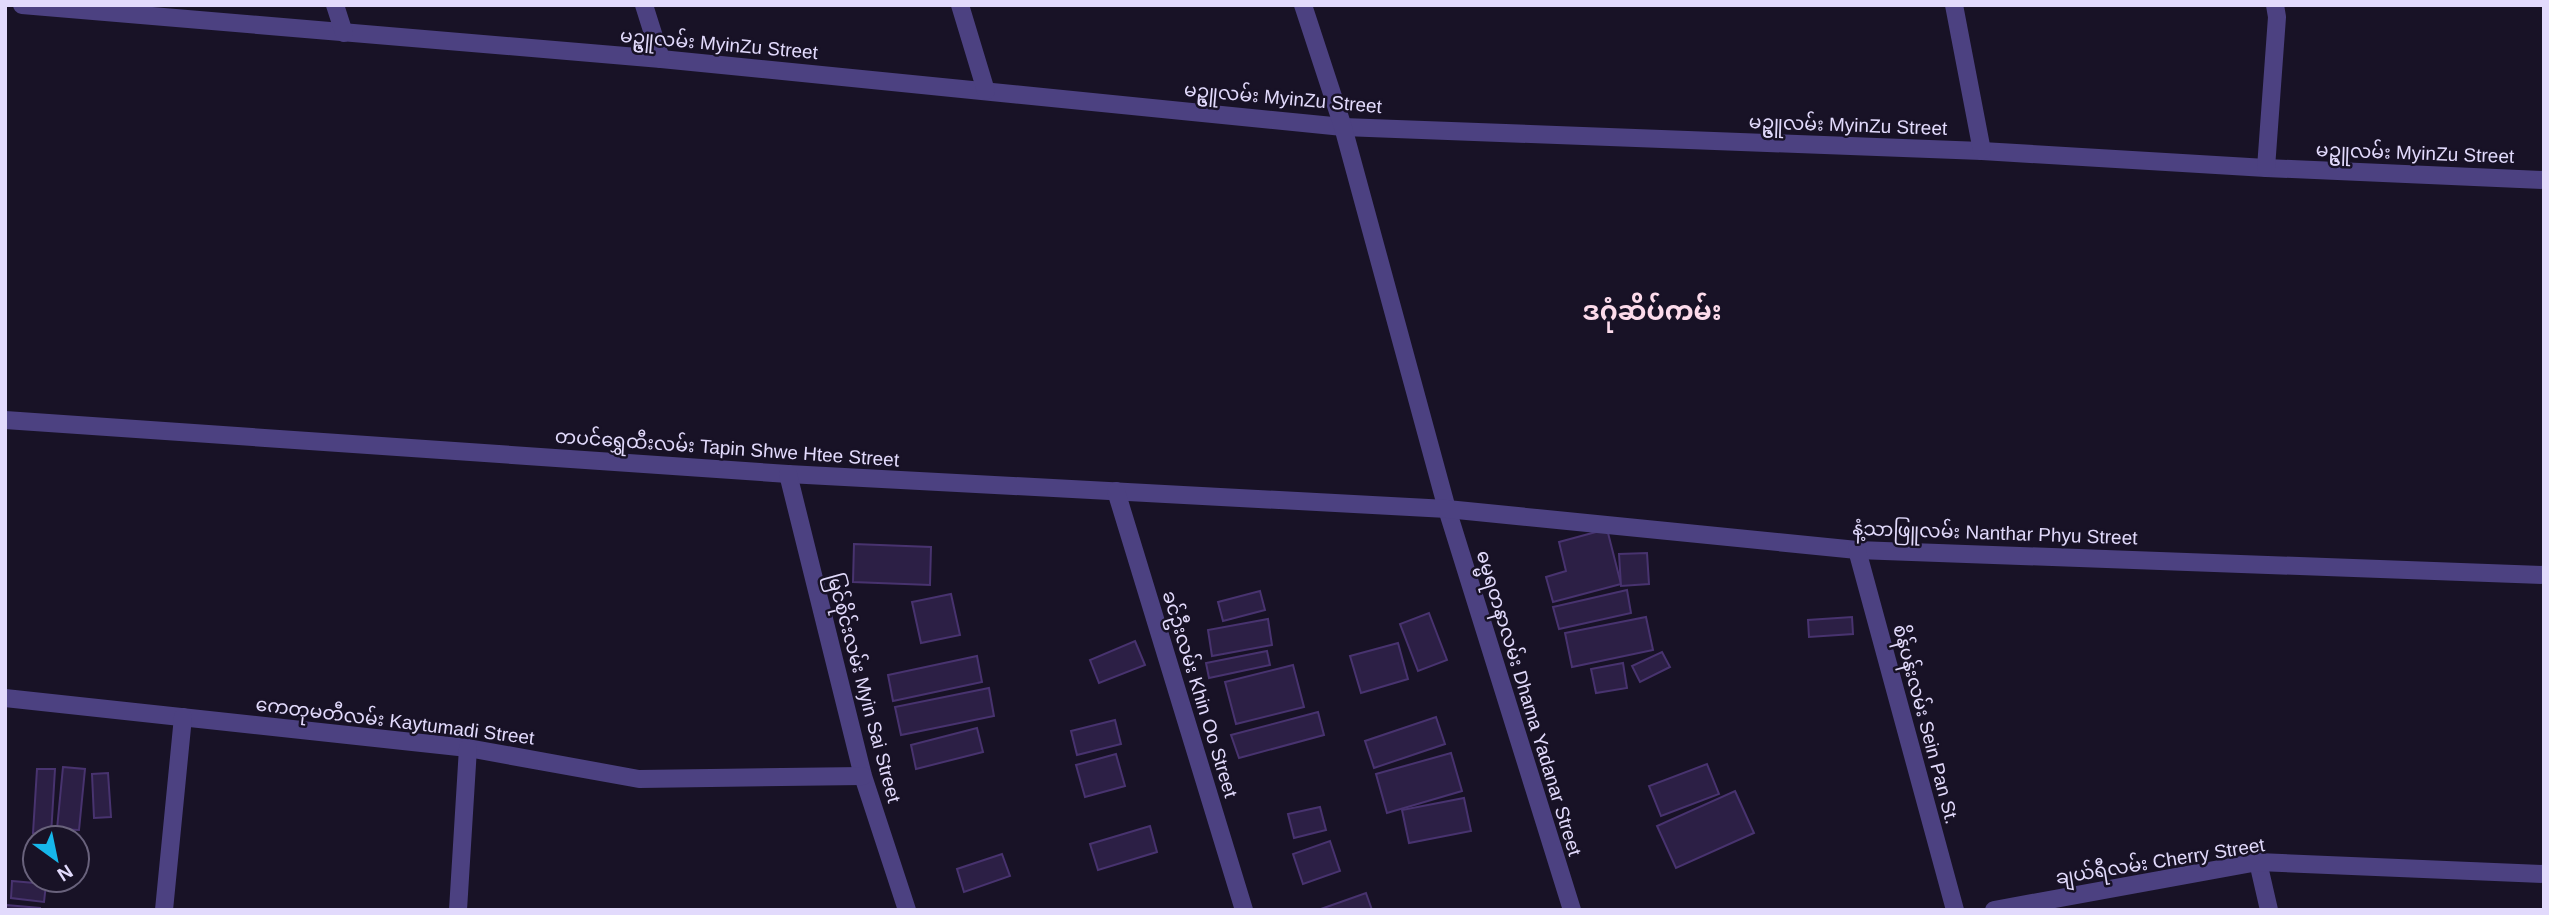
<svg xmlns="http://www.w3.org/2000/svg" width="2549" height="915" font-family="Helvetica,'Noto Sans Myanmar',sans-serif">
<style>
.building{fill:#2c1f45;stroke:#48336f;stroke-width:2}
.lines{fill:none;stroke-linecap:round;stroke-linejoin:round}
.street{stroke:#4c4181;stroke-width:18}
.labels{text-anchor:middle;dominant-baseline:central;stroke-width:5;stroke-linejoin:round;paint-order:stroke}
.street-label{font-size:19px;fill:#e2dafc;stroke:#181226}
.district-label{font-size:26px;font-weight:bold;fill:#fcdbeb;stroke:#181226}
</style>
<rect width="100%" height="100%" fill="#181226"/>
<!-- building -->
<g class="building">
<polygon points="1607,529 1621,584 1553,602 1546,577 1566,571 1559,542"/>
<polygon points="854,544 931,547 930,585 853,582"/>
<polygon points="1647,553 1649,584 1621,586 1619,554"/>
<polygon points="1627,590 1631,613 1559,629 1553,607"/>
<polygon points="1260,591 1265,610 1223,621 1218,602"/>
<polygon points="951,594 960,635 921,643 912,602"/>
<polygon points="1429,613 1447,660 1418,671 1400,624"/>
<polygon points="1646,617 1653,650 1572,667 1565,633"/>
<polygon points="1852,617 1853,634 1809,637 1808,620"/>
<polygon points="1268,619 1272,645 1212,656 1208,630"/>
<polygon points="1135,641 1145,665 1099,683 1090,660"/>
<polygon points="1398,643 1408,679 1361,693 1350,656"/>
<polygon points="1267,651 1270,665 1209,678 1206,663"/>
<polygon points="1662,652 1670,667 1640,682 1632,666"/>
<polygon points="977,656 982,682 893,701 888,675"/>
<polygon points="1623,663 1627,688 1596,693 1591,669"/>
<polygon points="1293,665 1304,707 1236,724 1225,682"/>
<polygon points="989,688 994,716 901,735 895,707"/>
<polygon points="1318,712 1324,735 1239,758 1231,735"/>
<polygon points="1436,717 1445,744 1374,768 1365,741"/>
<polygon points="1115,720 1121,744 1077,755 1071,731"/>
<polygon points="977,728 983,752 916,769 911,745"/>
<polygon points="1451,753 1462,791 1387,813 1376,774"/>
<polygon points="1116,754 1125,786 1085,797 1076,765"/>
<polygon points="1707,764 1719,794 1661,816 1649,786"/>
<polygon points="63,767 85,769 79,830 57,829"/>
<polygon points="37,769 55,769 51,835 33,833"/>
<polygon points="108,773 111,817 94,818 92,774"/>
<polygon points="1735,791 1754,833 1676,868 1657,826"/>
<polygon points="1464,798 1471,831 1409,843 1402,810"/>
<polygon points="1320,807 1326,830 1294,838 1288,814"/>
<polygon points="1150,826 1157,852 1098,870 1090,844"/>
<polygon points="1330,841 1340,871 1303,884 1293,854"/>
<polygon points="1002,854 1010,876 964,892 957,869"/>
<polygon points="12,881 46,884 44,902 11,898"/>
<polygon points="1366,893 1372,910 1318,910"/>
<polygon points="6,905 40,908 40,910 5,910"/>
</g>
<g class="lines">
<!-- street -->
<g class="street">
<polyline points="22,5 661,59 1343,127 1982,151 2266,168 2544,180"/>
<polyline points="335,5 344,33"/>
<polyline points="644,5 661,59"/>
<polyline points="960,5 986,91"/>
<polyline points="1303,5 1343,127 1447,509 1572,910"/>
<polyline points="1954,5 1982,151"/>
<polyline points="2266,168 2277,17 2275,5"/>
<polyline points="5,420 788,474 1447,509 1857,550 2544,575"/>
<polyline points="788,474 863,776 907,910"/>
<polyline points="1116,491 1244,910"/>
<polyline points="1857,550 1955,910"/>
<polyline points="5,698 468,748 639,779 863,776"/>
<polyline points="2258,862 2269,910"/>
<polyline points="164,910 183,717"/>
<polyline points="458,910 468,748"/>
<polyline points="1994,910 2258,862 2544,874"/>
</g>
</g>
<g class="labels">
<!-- street labels -->
<g class="street-label">
<text transform="translate(719 44) rotate(5)">မဥ္ဇူလမ်း MyinZu Street</text>
<text transform="translate(1283 98) rotate(5)">မဥ္ဇူလမ်း MyinZu Street</text>
<text transform="translate(1848 125) rotate(2)">မဥ္ဇူလမ်း MyinZu Street</text>
<text transform="translate(2415 153) rotate(2)">မဥ္ဇူလမ်း MyinZu Street</text>
<text transform="translate(727 448) rotate(4)">တပင်ရွှေထီးလမ်း Tapin Shwe Htee Street</text>
<text transform="translate(1995 533) rotate(2)">နံ့သာဖြူလမ်း Nanthar Phyu Street</text>
<text transform="translate(864 688) rotate(75)">မြင်စိုင်းလမ်း Myin Sai Street</text>
<text transform="translate(1200 694) rotate(73)">ခင်ဦးလမ်း Khin Oo Street</text>
<text transform="translate(1529 703) rotate(73)">ဓမ္မရတနာလမ်း Dhama Yadanar Street</text>
<text transform="translate(395 721) rotate(7)">ကေတုမတီလမ်း Kaytumadi Street</text>
<text transform="translate(1926 724) rotate(75)">စိန်ပန်းလမ်း Sein Pan St.</text>
<text transform="translate(2160 861) rotate(-9)">ချယ်ရီလမ်း Cherry Street</text>
</g>
<!-- district labels -->
<g class="district-label">
<text x="1652" y="311">ဒဂုံဆိပ်ကမ်း</text>
</g>
</g>
<!-- border -->
<rect width="2549" height="915" fill="none" stroke="#e2dafc" stroke-width="14"/>
<!-- north arrow -->
<g transform="translate(56 859) rotate(147)"><circle r="33" fill="#181226" stroke="#69627c" stroke-width="2"/>
<path d="M0-5L12 26L0 18L-12 26Z" fill="#16b7eb"/>
<text y="-10" font-size="19" font-weight="bold" text-anchor="middle" fill="#e2dafc">N</text>
</g>
</svg>
